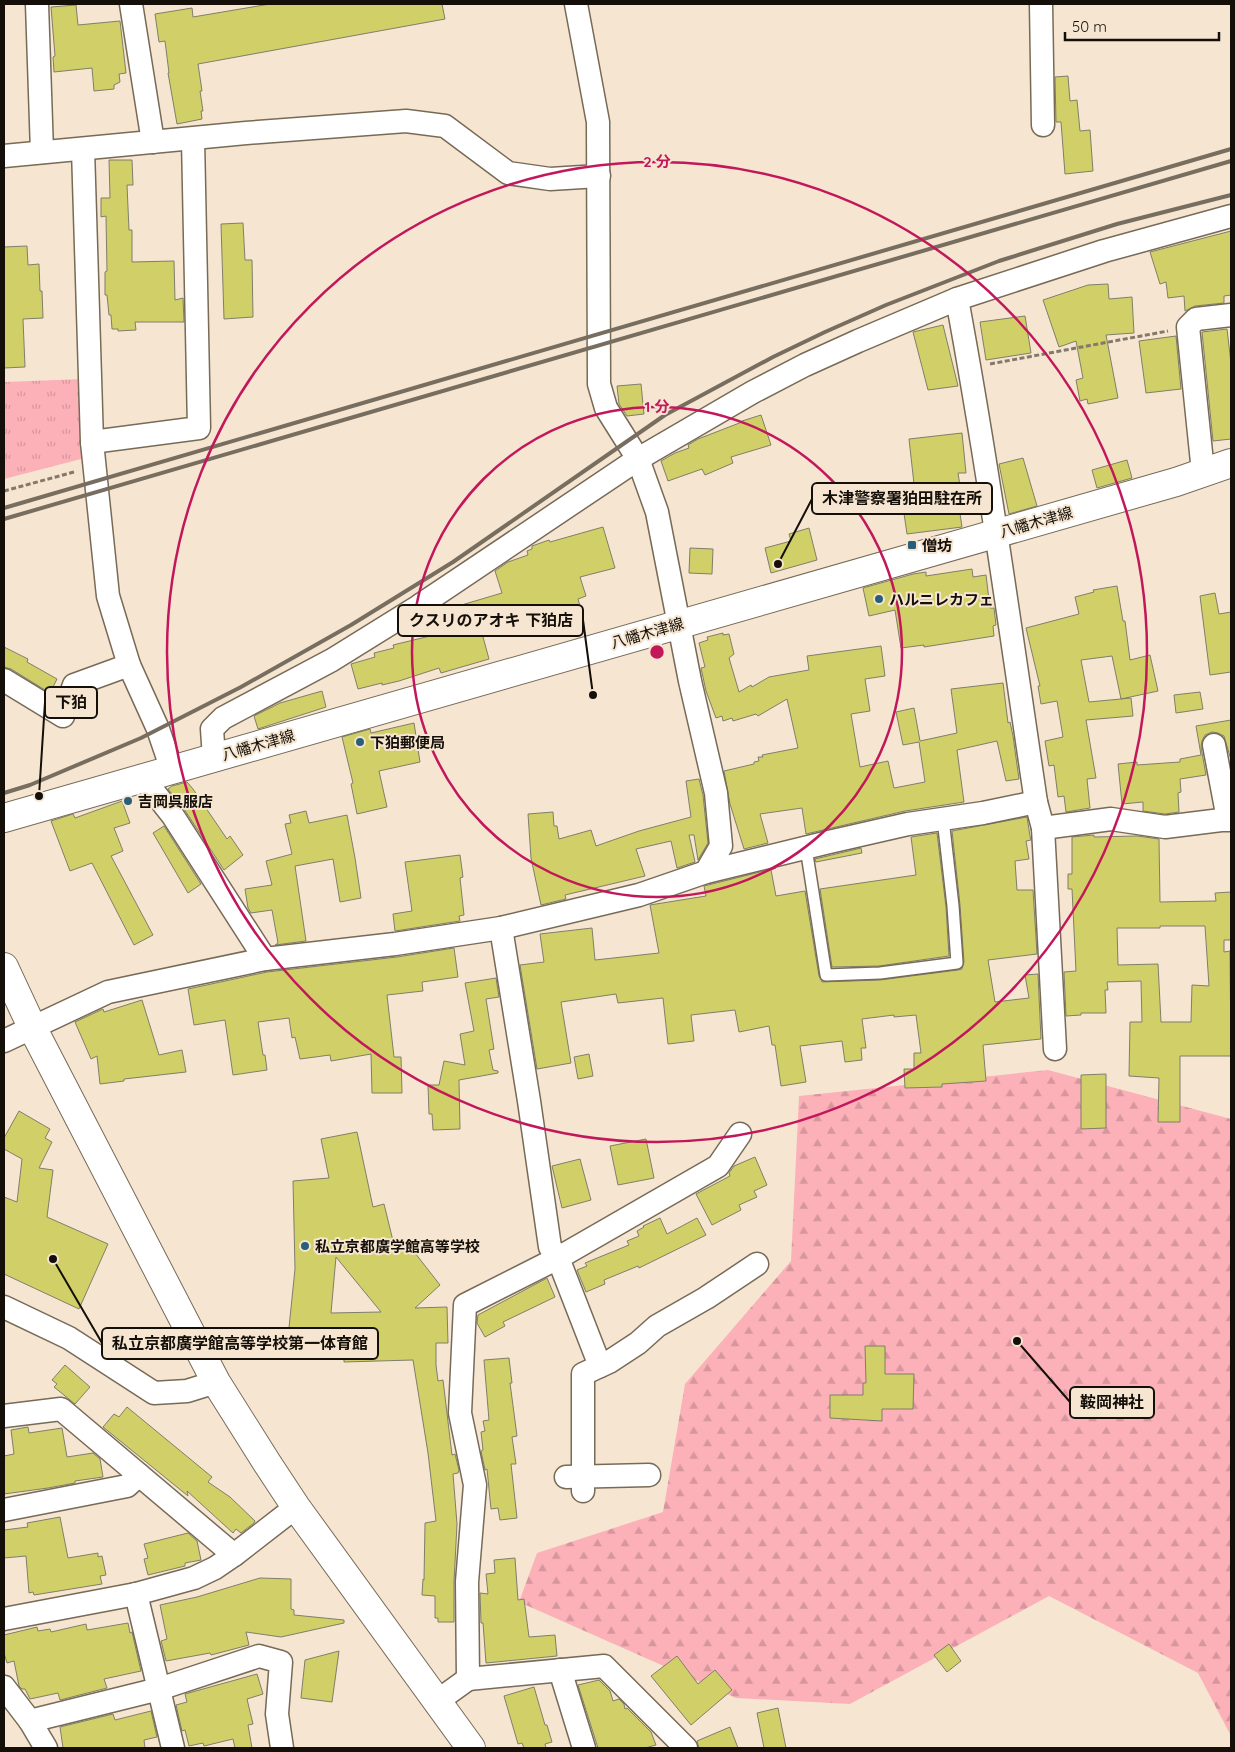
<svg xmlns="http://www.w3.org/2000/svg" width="1235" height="1752" font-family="Quicksand,'Noto Sans JP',sans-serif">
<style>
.grass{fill:url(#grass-tufts)}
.forest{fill:url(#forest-firs)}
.building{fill:#d1cf67;stroke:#7f7f69;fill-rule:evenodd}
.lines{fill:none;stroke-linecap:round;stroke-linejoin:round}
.lane-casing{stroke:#776a57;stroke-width:14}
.street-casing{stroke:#776a57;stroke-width:25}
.secondary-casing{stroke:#776a57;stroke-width:30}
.primary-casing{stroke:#776a57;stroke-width:30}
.path{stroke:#83786a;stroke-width:3;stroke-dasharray:5 2.5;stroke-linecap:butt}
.lane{stroke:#fff;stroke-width:11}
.street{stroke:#fff;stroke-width:22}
.secondary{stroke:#fff;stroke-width:28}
.primary{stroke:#fff;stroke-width:28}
.rail{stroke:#776e60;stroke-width:4}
.ring{fill:none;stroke:#c2185b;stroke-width:2.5}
.poi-dot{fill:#2a5f7a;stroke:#f6e6d1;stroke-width:2}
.labels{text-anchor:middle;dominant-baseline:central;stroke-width:4;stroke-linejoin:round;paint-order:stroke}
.street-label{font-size:15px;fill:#140f08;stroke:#f6e6d1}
.poi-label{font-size:15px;font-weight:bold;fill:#140f08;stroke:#f6e6d1;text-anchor:start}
.centre{fill:#c2185b;stroke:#f6e6d1;stroke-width:2.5}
.ring-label{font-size:15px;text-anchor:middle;font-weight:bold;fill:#c2185b;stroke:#f6e6d1;stroke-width:4;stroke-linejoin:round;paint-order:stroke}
.leader{fill:none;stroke:#140f08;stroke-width:2}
.callout-dot{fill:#140f08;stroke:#f6e6d1;stroke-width:2}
.callout{fill:#f6e6d1;stroke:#140f08;stroke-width:2}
.callout-label{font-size:16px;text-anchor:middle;font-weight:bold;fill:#140f08}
</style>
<defs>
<pattern id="grass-tufts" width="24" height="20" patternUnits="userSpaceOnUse" patternTransform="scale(1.25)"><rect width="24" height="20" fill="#fcb0b8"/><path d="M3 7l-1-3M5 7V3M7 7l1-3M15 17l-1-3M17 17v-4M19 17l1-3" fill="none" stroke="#d7969d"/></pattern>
<pattern id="forest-firs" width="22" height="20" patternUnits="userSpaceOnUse" patternTransform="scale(1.25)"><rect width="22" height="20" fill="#fcb0b8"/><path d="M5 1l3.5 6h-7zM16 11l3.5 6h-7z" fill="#d7969d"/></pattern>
</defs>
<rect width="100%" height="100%" fill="#f6e6d1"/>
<!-- grass -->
<polygon class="grass" points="83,379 85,458 4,479 4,382"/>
<!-- forest -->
<polygon class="forest" points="1048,1070 1231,1119 1231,1736 1198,1673 1049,1596 850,1704 736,1698 519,1602 537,1553 663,1512 685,1384 791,1261 799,1096"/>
<!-- building -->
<g class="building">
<polygon points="270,4 442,4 445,19 198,64 202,91 200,91 203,111 201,111 202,119 177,124 168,73 169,73 165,41 159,42 155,14 192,8 193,17"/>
<polygon points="76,5 78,25 120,21 126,73 119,74 120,82 114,85 114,89 94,91 92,68 54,72 53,57 55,56 51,7"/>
<polygon points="1068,76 1070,101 1077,100 1080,131 1090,130 1093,171 1065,174 1061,122 1056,122 1055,77"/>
<polygon points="109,160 132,160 133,185 127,185 129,230 132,230 132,262 174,261 175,300 183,298 184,322 135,322 136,330 118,331 118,329 112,329 111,315 109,315 107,295 105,295 105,272 107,271 106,216 101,217 101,198 110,198"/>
<polygon points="243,223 245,260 252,260 253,317 224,319 221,224"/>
<polygon points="1231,231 1231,295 1224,296 1224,303 1195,306 1185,311 1184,296 1168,298 1166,282 1160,284 1150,252"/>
<polygon points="27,246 28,265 39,264 40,291 42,291 43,318 23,319 25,367 4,368 4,247"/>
<polygon points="1108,284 1109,299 1132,297 1134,333 1106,335 1118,398 1088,404 1087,399 1080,401 1076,380 1083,378 1076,341 1059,347 1043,300 1088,285"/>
<polygon points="1025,316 1031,353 986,360 980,322"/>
<polygon points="943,325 958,386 928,390 913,332"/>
<polygon points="1227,329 1231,363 1231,439 1213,441 1202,332"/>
<polygon points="1176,336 1181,389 1146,393 1139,341"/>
<polygon points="641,384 644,414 627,416 619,404 617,386"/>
<polygon points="761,415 771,445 731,457 733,463 705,475 702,469 668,481 661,461 675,453 689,448 688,445 698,439 742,422 742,421"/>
<polygon points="962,433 966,473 958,473 962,499 958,500 962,527 907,534 900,486 914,484 909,439"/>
<polygon points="1023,458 1037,506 1009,514 999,464"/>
<polygon points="1127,460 1132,478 1097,488 1092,470"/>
<polygon points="603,527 615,568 580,577 586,596 578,599 583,617 552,626 549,617 486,634 486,636 483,637 489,659 441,673 439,668 399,681 382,685 382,683 358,689 351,664 375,657 374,653 394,648 393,645 430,636 425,620 449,614 448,609 502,593 495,571 508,562 528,555 527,551 532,549 532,546 549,540 550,542"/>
<polygon points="809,528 817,560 771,573 765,548 791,541 789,534"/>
<polygon points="690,548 713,549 712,574 689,573"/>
<polygon points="972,569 973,577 986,575 990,608 994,608 996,625 993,626 994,636 924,647 924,645 901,648 895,610 869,616 863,588 913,574 926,572 926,576"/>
<polygon points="1117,586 1123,621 1125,621 1130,660 1150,655 1158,691 1121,699 1112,656 1081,660 1089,702 1131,698 1133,716 1086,720 1096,778 1087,779 1090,808 1066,812 1064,796 1058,797 1054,765 1049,766 1045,741 1063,737 1057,701 1041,704 1038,686 1040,686 1026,628 1079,614 1075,597 1094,592 1093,590"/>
<polygon points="1215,593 1219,614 1231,612 1231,672 1210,675 1200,596"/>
<polygon points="723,633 723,635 729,634 734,654 729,658 739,692 751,685 752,687 769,677 809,670 807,656 881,646 885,676 865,679 870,711 851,714 860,767 888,761 894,788 925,782 919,742 903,745 896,712 914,708 920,741 957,733 951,689 1003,683 1008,723 1010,722 1013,736 1019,779 1006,781 997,741 957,750 964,802 905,811 806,834 802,808 760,814 768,843 744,849 730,804 724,771 754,764 754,762 759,761 758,757 763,757 762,755 798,748 787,699 758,716 756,714 733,721 732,718 723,721 722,716 716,718 706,691 701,668 705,667 699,643 708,640 707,637"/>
<polygon points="4,647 28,659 27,662 57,679 50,693 11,669 4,667"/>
<polygon points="322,691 326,707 258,729 254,716 280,703"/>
<polygon points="1200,692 1203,709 1176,713 1174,695"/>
<polygon points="1231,720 1231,760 1224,736 1218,733 1212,732 1205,735 1202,741 1201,747 1206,775 1180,779 1181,792 1178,793 1179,812 1165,814 1143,811 1143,802 1122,804 1118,764 1137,762 1137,765 1180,762 1180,759 1201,755 1196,726"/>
<polygon points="414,723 420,762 379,771 387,807 357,814 351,784 353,783 342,737 370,729 371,733"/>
<polygon points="699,779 703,795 708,843 698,860 694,835 689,835 695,862 677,868 671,841 636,849 645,876 565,895 566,899 541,905 531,858 528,814 553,812 554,826 557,826 559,839 591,830 596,846 639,831 691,817 686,781"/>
<polygon points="187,782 193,789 227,839 230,836 243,855 224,870 184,809 168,789 172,786"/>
<polygon points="122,801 130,823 114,828 123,851 111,856 153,935 134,945 92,863 70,871 51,821 73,814 75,818"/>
<polygon points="306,811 309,823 347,815 355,858 361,898 340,902 333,859 295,866 306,941 275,945 278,943 272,910 251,913 248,908 245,889 272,885 266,861 292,854 285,824 291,823 289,815"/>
<polygon points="1027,817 1030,836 1031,840 1026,841 1029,859 1015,861 1017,890 1033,890 1037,954 988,960 995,1002 1029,998 1025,975 1038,974 1041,1039 983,1045 986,1081 942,1084 942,1087 905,1088 904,1069 914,1069 914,1053 921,1053 916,1015 894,1017 894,1015 862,1019 866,1048 861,1048 862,1060 845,1062 842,1041 800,1046 806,1082 781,1086 775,1045 772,1045 769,1026 739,1032 735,1010 691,1015 694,1041 668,1044 663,998 618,1003 616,994 561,1002 571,1063 537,1069 520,965 544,962 540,934 592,928 595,960 659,953 650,905 706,896 704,886 776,868 771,870 776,896 805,891 819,976 822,982 880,980 958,970 962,969 964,962 960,905 952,831"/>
<polygon points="164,826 201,884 188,893 153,833"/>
<polygon points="937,833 946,907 949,956 879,966 832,967 820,889 916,875 911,837"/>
<path d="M1094,835V837L1137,836L1159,839L1160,902L1216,901L1215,893L1231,892V940H1224V952L1230,951L1231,1056H1180V1122H1158L1159,1078L1129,1076L1130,1022H1142L1141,981L1107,982L1108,990H1105L1106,1013H1081V1015L1066,1016L1064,972L1076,971L1072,889H1068V874H1072V837ZM1160,926H1205L1209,986L1192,985L1191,1022H1161L1158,964L1118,965L1117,928H1160Z"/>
<polygon points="861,848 862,853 816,862 815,859"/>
<polygon points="460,855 463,877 460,878 464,915 459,916 460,921 395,931 393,914 412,911 405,862"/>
<polygon points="454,948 458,977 422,982 423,991 387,995 394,1057 401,1057 402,1093 372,1093 371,1054 331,1061 330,1055 300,1059 295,1037 292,1038 289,1018 258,1022 263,1055 265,1055 267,1070 233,1075 225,1020 194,1025 188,989 267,972 397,957"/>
<polygon points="496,978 499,997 486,999 494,1049 489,1050 493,1070 498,1071 498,1073 459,1080 460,1129 433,1130 432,1114 429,1114 428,1085 439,1085 444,1061 465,1065 460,1034 474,1031 465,983"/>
<polygon points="142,1000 159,1055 182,1050 186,1072 124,1079 124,1081 100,1084 97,1056 91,1059 75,1022 103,1009 104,1012"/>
<polygon points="589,1054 593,1076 578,1079 574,1057"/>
<polygon points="1106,1074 1106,1128 1081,1129 1081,1075"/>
<polygon points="19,1111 50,1129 45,1138 52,1142 39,1168 53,1170 47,1217 108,1244 79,1309 4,1274 4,1197 17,1202 22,1159 4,1149 4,1138"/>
<path d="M357,1132L373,1207L384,1204L396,1253L408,1244L440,1285L415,1308L447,1307L448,1343H436V1365L438,1381L443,1380L452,1455L455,1454L459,1470L458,1473L453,1474L457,1524L454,1582V1622H438V1618H435V1596L422,1595L423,1579L424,1580L425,1523L436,1521L428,1453L413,1360L344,1362V1353L287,1347L295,1269L293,1181L329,1178L321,1139ZM336,1257L381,1312L331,1313Z"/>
<polygon points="646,1139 654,1178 618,1185 610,1146"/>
<polygon points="755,1157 767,1185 754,1191 757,1197 739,1205 741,1210 712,1225 696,1194 730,1176 729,1173 734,1166"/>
<polygon points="580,1159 591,1200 562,1208 552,1166"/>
<polygon points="660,1218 667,1234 697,1218 706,1235 639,1268 638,1266 604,1280 605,1284 586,1292 577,1270 587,1266 585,1263 629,1245 627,1241 639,1236 637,1231 644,1227 643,1226"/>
<polygon points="547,1278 555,1297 503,1322 505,1326 485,1337 477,1323 478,1315"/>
<polygon points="865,1346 885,1346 885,1374 914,1374 913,1409 882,1409 882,1421 830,1418 830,1395 863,1395 863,1383 866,1383"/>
<polygon points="509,1358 512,1383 510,1383 517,1436 512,1437 516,1464 511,1464 517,1518 500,1520 498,1508 491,1509 487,1469 485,1470 481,1451 483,1450 481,1432 485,1431 483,1421 489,1420 484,1360"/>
<polygon points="65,1365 90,1387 75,1404 54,1387 57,1384 52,1380"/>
<polygon points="127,1407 212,1477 208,1482 230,1497 255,1521 254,1523 241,1533 236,1529 233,1533 187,1491 188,1496 103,1427 114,1414 119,1417"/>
<polygon points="28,1427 29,1433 62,1428 67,1457 93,1453 100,1459 103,1477 75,1481 75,1483 48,1488 4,1494 4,1456 14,1454 11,1430"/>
<polygon points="60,1517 68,1558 98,1553 98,1557 102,1556 106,1575 100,1576 102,1584 34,1595 33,1592 29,1593 26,1556 4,1558 4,1530 28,1527 27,1523"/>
<polygon points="188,1533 197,1541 201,1560 185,1563 185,1566 148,1575 144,1559 148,1558 144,1544"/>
<polygon points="515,1558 518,1600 524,1599 529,1637 555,1635 557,1656 486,1663 483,1623 481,1623 480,1593 488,1594 486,1574 495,1573 494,1560"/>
<polygon points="260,1578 291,1579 291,1609 294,1610 294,1615 344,1620 344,1623 281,1637 246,1632 249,1645 211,1655 210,1653 166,1661 161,1641 167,1639 160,1605 197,1597"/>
<polygon points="128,1623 130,1633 132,1632 141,1671 104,1679 107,1688 60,1700 58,1693 30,1699 25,1689 22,1689 19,1686 14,1661 7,1663 4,1653 4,1635 29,1629 37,1627 38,1631 50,1629 51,1632 86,1624 87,1630"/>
<polygon points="949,1644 961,1661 947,1672 934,1655"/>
<polygon points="339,1651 332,1702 301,1698 305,1660"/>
<polygon points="677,1656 698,1684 715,1670 732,1690 691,1725 651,1676"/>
<polygon points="257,1674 263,1694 247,1699 253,1724 248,1725 252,1748 235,1748 233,1739 204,1746 203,1743 189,1746 185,1730 182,1731 176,1705 187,1702 185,1694"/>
<polygon points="599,1680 610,1691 613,1701 619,1699 624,1704 625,1709 627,1708 651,1732 656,1745 645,1748 598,1748 578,1685"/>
<polygon points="534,1687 545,1725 547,1725 552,1742 545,1744 546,1748 524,1748 522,1743 518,1744 504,1696"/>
<polygon points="778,1708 786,1748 764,1748 757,1713"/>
<polygon points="151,1711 157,1737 144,1740 145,1748 63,1748 60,1727 113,1714 115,1720"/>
<polygon points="730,1727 738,1748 699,1748 697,1741"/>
</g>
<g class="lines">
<defs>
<polyline id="lane" points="806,848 826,975 880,973 957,963 953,906 943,819"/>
<g id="street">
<polyline points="37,4 42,152"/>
<polyline points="131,4 153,142"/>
<polyline points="576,4 598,122 599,384 606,408 638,459 657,512 690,681 716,793 721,846 706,872"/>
<polyline points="1041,4 1043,125"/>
<polyline points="4,156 246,133 406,121 445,126 508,173 550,179 599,176"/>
<path d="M957,299C988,466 1011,634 1036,802L1043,828L1055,1049"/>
<polyline points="92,442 199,428 193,139"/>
<polyline points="1203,472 1188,327 1196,319 1231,315"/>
<polyline points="129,665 158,729 172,770"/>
<polyline points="4,680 63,716 74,685 129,665 108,596 92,442 83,149"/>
<polyline points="1214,745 1228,819"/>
<polyline points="214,758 212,729 223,718 332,660 419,606 638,459 753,392 805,365 858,341 957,299 1104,251 1231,216"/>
<polyline points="143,778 173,816 265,959 395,944 501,928 639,895 706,872 829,842 908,824 983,813 1036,802"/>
<polyline points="1043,828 1111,819 1165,827 1221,820 1231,820"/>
<polyline points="501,928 529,1101 550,1247 558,1258 465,1305 460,1413 475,1485 467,1582 468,1679 604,1666 686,1748"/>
<polyline points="4,1041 108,992 265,959"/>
<polyline points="4,1307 69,1338 154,1393 187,1391 216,1382"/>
<polyline points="600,1366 558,1258 718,1166 740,1134"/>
<polyline points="4,1416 61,1409 234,1555"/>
<polyline points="566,1477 649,1475"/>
<polyline points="583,1491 583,1374 609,1362 638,1343 657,1326 706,1298 757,1264"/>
<polyline points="4,1510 127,1486 139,1475"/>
<polyline points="136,1594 173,1748"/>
<polyline points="4,1619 136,1594 194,1578 215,1568 234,1555 296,1507"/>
<polyline points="560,1670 584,1748"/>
<polyline points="4,1687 30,1721"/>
<polyline points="436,1702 468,1679"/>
<polyline points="46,1748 30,1721 159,1689 259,1656 281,1662 277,1714 282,1748"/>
</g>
<polyline id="secondary" points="4,967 32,1027 216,1382 267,1463 296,1507 471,1748"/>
<polyline id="primary" points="4,818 1176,482 1231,463"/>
</defs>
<!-- lane casing -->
<use href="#lane" class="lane-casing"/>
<!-- street casing -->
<use href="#street" class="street-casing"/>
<!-- secondary casing -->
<use href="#secondary" class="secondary-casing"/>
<!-- primary casing -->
<use href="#primary" class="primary-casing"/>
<!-- path -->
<g class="path">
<polyline points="990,364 1168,331"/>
<polyline points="4,491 74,472"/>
</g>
<!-- lane -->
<use href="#lane" class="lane"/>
<!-- street -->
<use href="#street" class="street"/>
<!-- secondary -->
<use href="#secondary" class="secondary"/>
<!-- primary -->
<use href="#primary" class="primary"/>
<!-- rail -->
<g class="rail">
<polyline points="4,508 1231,149"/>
<polyline points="4,519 1231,161"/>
<polyline points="4,793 30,785 141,738 241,687 351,625 453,562 665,415 773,357 825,332 886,305 999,261 1117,224 1231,195"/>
</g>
</g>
<!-- distance rings -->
<g class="ring">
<circle cx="657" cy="652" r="245"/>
<circle cx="657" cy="652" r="490"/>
</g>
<!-- markers -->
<g class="poi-dot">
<rect x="907" y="540" width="10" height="10" rx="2.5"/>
<circle cx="879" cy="599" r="5"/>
<circle cx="360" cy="742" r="5"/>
<circle cx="128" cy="801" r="5"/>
<circle cx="305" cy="1246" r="5"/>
</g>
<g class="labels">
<!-- street labels -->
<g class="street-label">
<text transform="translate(1036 522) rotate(-16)">八幡木津線</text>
<text transform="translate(647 633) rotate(-16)">八幡木津線</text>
<text transform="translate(258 745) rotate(-16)">八幡木津線</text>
</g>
<!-- poi labels -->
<g class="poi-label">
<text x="922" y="545">僧坊</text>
<text x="889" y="599">ハルニレカフェ</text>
<text x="370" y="742">下狛郵便局</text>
<text x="138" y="801">吉岡呉服店</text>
<text x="315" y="1246">私立京都廣学館高等学校</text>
</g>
</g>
<circle cx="657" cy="652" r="8" class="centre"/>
<g class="ring-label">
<text x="657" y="167">2 分</text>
<text x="657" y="412">1 分</text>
</g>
<!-- callouts -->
<path class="leader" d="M778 564L812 499M593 695L583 620M39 796L45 702M53 1259L102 1343M1017 1341L1070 1402"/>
<g class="callout-dot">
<circle cx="778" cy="564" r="5"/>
<circle cx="593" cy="695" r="5"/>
<circle cx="39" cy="796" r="5"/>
<circle cx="53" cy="1259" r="5"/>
<circle cx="1017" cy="1341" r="5"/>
</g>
<g class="callout">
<rect x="812" y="483" width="180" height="31" rx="5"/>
<rect x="398" y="605" width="185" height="31" rx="5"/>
<rect x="45" y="687" width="52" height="31" rx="5"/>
<rect x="102" y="1328" width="276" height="31" rx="5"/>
<rect x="1070" y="1387" width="84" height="31" rx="5"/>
</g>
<g class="callout-label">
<text x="902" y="504">木津警察署狛田駐在所</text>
<text x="491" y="626">クスリのアオキ 下狛店</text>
<text x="71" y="708">下狛</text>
<text x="240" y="1349">私立京都廣学館高等学校第一体育館</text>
<text x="1112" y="1408">鞍岡神社</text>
</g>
<!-- border -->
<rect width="1235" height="1752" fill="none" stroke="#140f08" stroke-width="10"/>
<!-- scale -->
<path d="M1065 32v8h154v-8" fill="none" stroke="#140f08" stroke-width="2.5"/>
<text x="1072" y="32" font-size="15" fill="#140f08" stroke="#f6e6d1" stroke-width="4" paint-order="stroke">50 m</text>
</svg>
